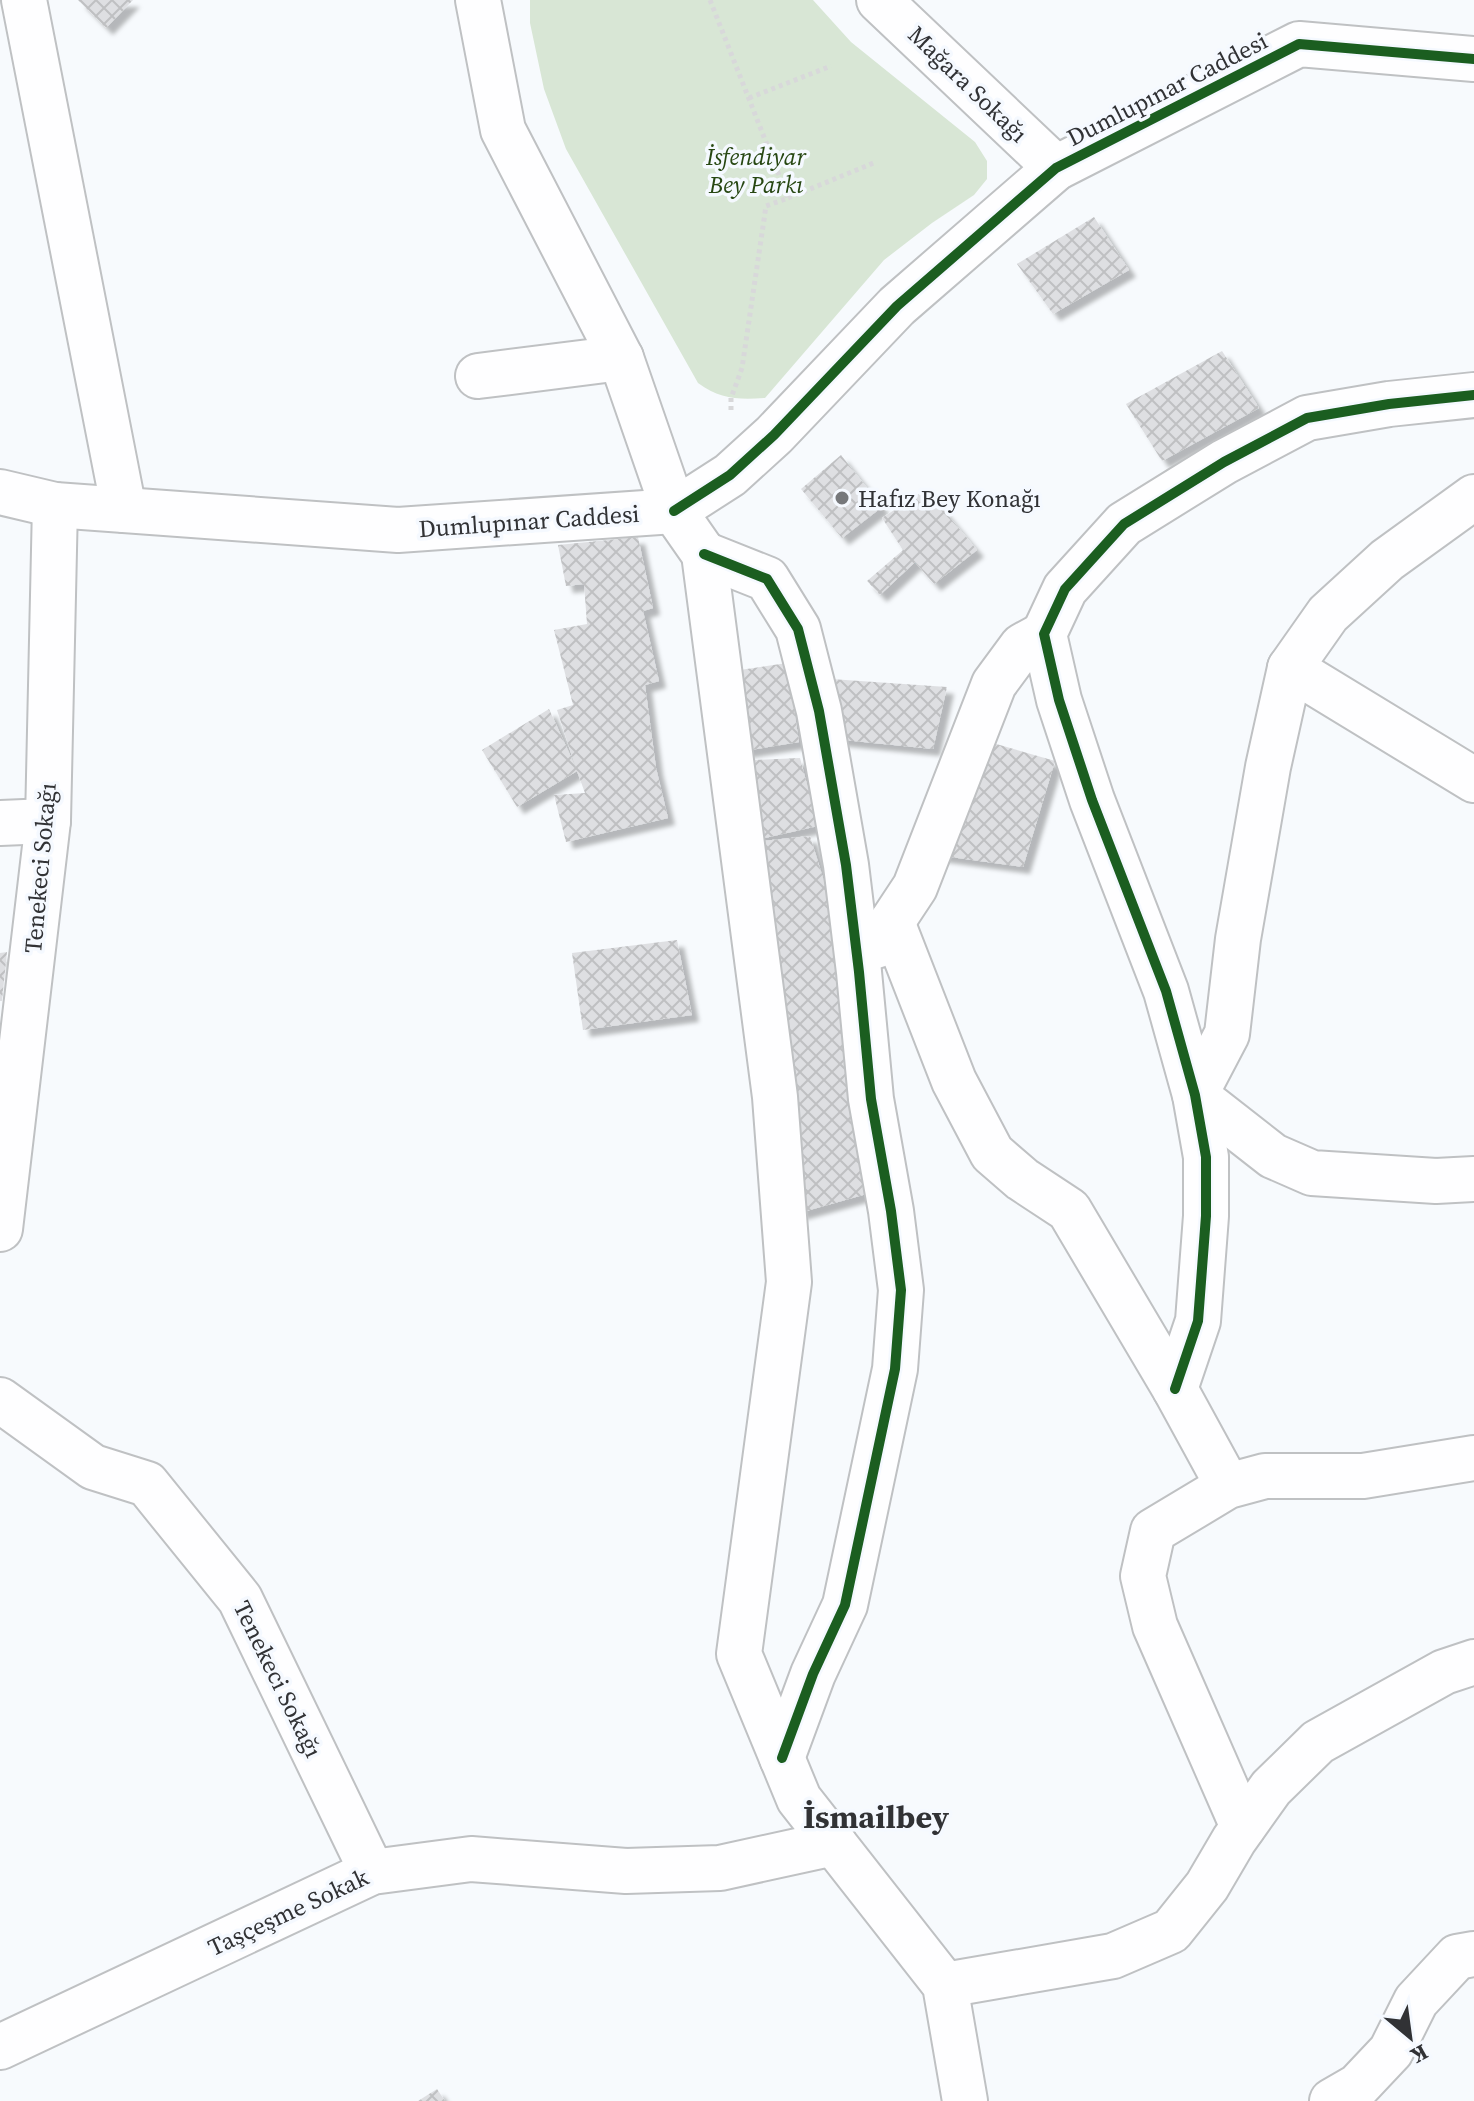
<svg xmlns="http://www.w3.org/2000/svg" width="1474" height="2101" font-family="'Source Serif 4',serif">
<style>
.park{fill:#d8e6d5}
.building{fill:url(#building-cross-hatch);filter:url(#shadow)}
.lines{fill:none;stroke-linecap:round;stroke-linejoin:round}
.street-casing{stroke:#bfc1c3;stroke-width:48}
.secondary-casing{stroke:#bfc1c3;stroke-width:48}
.path{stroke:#d8d8da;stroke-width:5;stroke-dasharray:4 4;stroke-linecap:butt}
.street{stroke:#fefeff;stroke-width:44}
.secondary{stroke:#fefeff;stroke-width:44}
.cycleway-casing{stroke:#f5f9ff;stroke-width:15}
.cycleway{stroke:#1b5e20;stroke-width:10}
.poi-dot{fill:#76787b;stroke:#f5f9ff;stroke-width:3}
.labels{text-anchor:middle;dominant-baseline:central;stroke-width:7;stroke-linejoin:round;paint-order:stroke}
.street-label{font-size:24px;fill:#313235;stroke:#f5f9ff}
.park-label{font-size:24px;font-style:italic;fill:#274712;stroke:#f5f9ff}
.poi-label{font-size:24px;fill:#313235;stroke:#f5f9ff;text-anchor:start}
.district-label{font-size:32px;font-weight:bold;fill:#313235;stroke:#f5f9ff}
</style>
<defs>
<pattern id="building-cross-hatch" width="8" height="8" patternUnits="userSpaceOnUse" patternTransform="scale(2)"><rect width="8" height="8" fill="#dedfe2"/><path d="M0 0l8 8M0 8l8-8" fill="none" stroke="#bfc0c2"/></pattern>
<filter id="shadow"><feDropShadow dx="7" dy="7" stdDeviation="2" flood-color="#0004"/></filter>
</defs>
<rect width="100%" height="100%" fill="#f7fafd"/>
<!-- park -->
<path class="park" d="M530,0H813L851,42L975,142L987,161V179L974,195L932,223L884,260L765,398C738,400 720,399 698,383L566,149L544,89L530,23Z"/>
<!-- building -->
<g class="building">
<polygon points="78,0 133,0 106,28"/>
<polygon points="1094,217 1129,270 1053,314 1017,264"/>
<polygon points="1222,351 1259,408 1162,461 1126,404"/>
<polygon points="841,455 882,507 842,538 801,489"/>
<polygon points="926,489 977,550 934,584 915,562 880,595 867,581 903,550 882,518"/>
<polygon points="638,537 653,608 643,611 659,681 645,685 656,768 668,818 566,842 554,795 585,793 577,771 517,807 482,750 549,709 576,768 557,710 573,705 554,630 587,624 584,584 566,586 558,545"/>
<polygon points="787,663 799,742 738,752 726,672"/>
<polygon points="831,679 947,687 933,749 824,738"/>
<polygon points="979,739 1055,761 1023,867 936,855"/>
<polygon points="800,758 818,826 742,843 810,836 839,930 852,1009 858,1133 870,1193 799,1213 787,1138 796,1132 797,1092 780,1093 761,944 742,843 731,761"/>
<polygon points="677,940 692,1015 583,1030 572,953"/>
<polygon points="7,952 2,1001 0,1001 0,953"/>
<polygon points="437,2089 445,2101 418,2101"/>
</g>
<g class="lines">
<defs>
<g id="street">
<polyline points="24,0 124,510"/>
<polyline points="879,0 1056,168"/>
<polyline points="478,376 621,358"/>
<polyline points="1474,497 1387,560 1328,614 1290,668 1268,767 1238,939 1227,1034 1195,1095 1273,1156 1312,1173 1436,1181 1474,1179"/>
<polyline points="674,511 730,475 774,435 897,306 1056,168 1299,44 1474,59"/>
<polyline points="704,554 767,579 798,629 819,711 846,865 859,972 871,1099 891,1211 901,1290 895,1369 845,1605 813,1674 782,1758"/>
<polyline points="1290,668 1474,780"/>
<polyline points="0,823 48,821"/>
<polyline points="892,922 954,1081 992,1153 1022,1179 1069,1210 1175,1389 1228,1486"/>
<polyline points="876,946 915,887 994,684 1022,646 1044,634"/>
<polyline points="0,1229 48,821 55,505"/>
<polyline points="1175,1389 1198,1321 1206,1216 1206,1157 1195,1095 1166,991 1092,800 1059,700 1044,634 1065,589 1124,524 1224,462 1307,418 1389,404 1474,395"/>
<polyline points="0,1400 93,1467 147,1484 240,1599 372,1872"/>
<polyline points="1243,1827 1155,1626 1143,1576 1153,1531 1228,1486 1265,1476 1363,1476 1474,1458"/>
<polyline points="945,1985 1113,1956 1171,1931 1207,1886 1234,1840 1271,1788 1318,1742 1444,1672 1474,1662"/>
<polyline points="0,2047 372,1872 471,1859 626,1871 720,1868 834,1843"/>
<polyline points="1332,2101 1358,2086 1391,2051 1416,2001 1457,1957 1474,1954"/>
</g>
<g id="secondary">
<polyline points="478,0 503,130 621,358 674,511 704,554 775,1097 789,1282 739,1654 799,1799 945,1985 965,2101"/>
<polyline points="0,492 55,505 398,530 674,511"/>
</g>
</defs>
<!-- street casing -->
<use href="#street" class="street-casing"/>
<!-- secondary casing -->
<use href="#secondary" class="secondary-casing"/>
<!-- path -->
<g class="path">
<polyline points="710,0 788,198 766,206 742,368 731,398 731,410"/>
<polyline points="749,98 831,66"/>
<polyline points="788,198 876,162"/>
</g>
<!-- street -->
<use href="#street" class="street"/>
<!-- secondary -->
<use href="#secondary" class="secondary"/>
<defs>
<g id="cycleway">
<polyline points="674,511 730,475 774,435 897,306 1056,168 1299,44 1474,59"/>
<polyline points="704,554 767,579 798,629 819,711 846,865 859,972 871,1099 891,1211 901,1290 895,1369 845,1605 813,1674 782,1758"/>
<polyline points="1175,1389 1198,1321 1206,1216 1206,1157 1195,1095 1166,991 1092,800 1059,700 1044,634 1065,589 1124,524 1224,462 1307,418 1389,404 1474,395"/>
</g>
</defs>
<!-- cycleway casing -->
<use href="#cycleway" class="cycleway-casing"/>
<!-- cycleway -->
<use href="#cycleway" class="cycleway"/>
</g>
<!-- markers -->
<circle class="poi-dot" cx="842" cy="498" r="8"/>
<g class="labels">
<!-- street labels -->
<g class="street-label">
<text transform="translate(968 84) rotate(44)">Mağara Sokağı</text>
<text transform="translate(1167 89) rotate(-27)">Dumlupınar Caddesi</text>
<text transform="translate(529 521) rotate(-4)">Dumlupınar Caddesi</text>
<text transform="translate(40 868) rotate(-85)">Tenekeci Sokağı</text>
<text transform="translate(278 1679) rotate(64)">Tenekeci Sokağı</text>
<text transform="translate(288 1912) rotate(-25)">Taşçeşme Sokak</text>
</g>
<!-- park labels -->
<g class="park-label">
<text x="756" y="156">İsfendiyar<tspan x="756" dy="28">Bey Parkı</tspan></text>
</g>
<!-- poi labels -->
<g class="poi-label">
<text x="858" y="498">Hafız Bey Konağı</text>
</g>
<!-- district labels -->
<g class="district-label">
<text x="876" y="1817">İsmailbey</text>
</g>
</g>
<!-- north arrow -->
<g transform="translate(1410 2037) rotate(151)" stroke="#f5f9ff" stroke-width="6" paint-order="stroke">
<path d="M0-6L14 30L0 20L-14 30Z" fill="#313235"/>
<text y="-12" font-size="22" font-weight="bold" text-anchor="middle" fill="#313235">K</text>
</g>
</svg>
